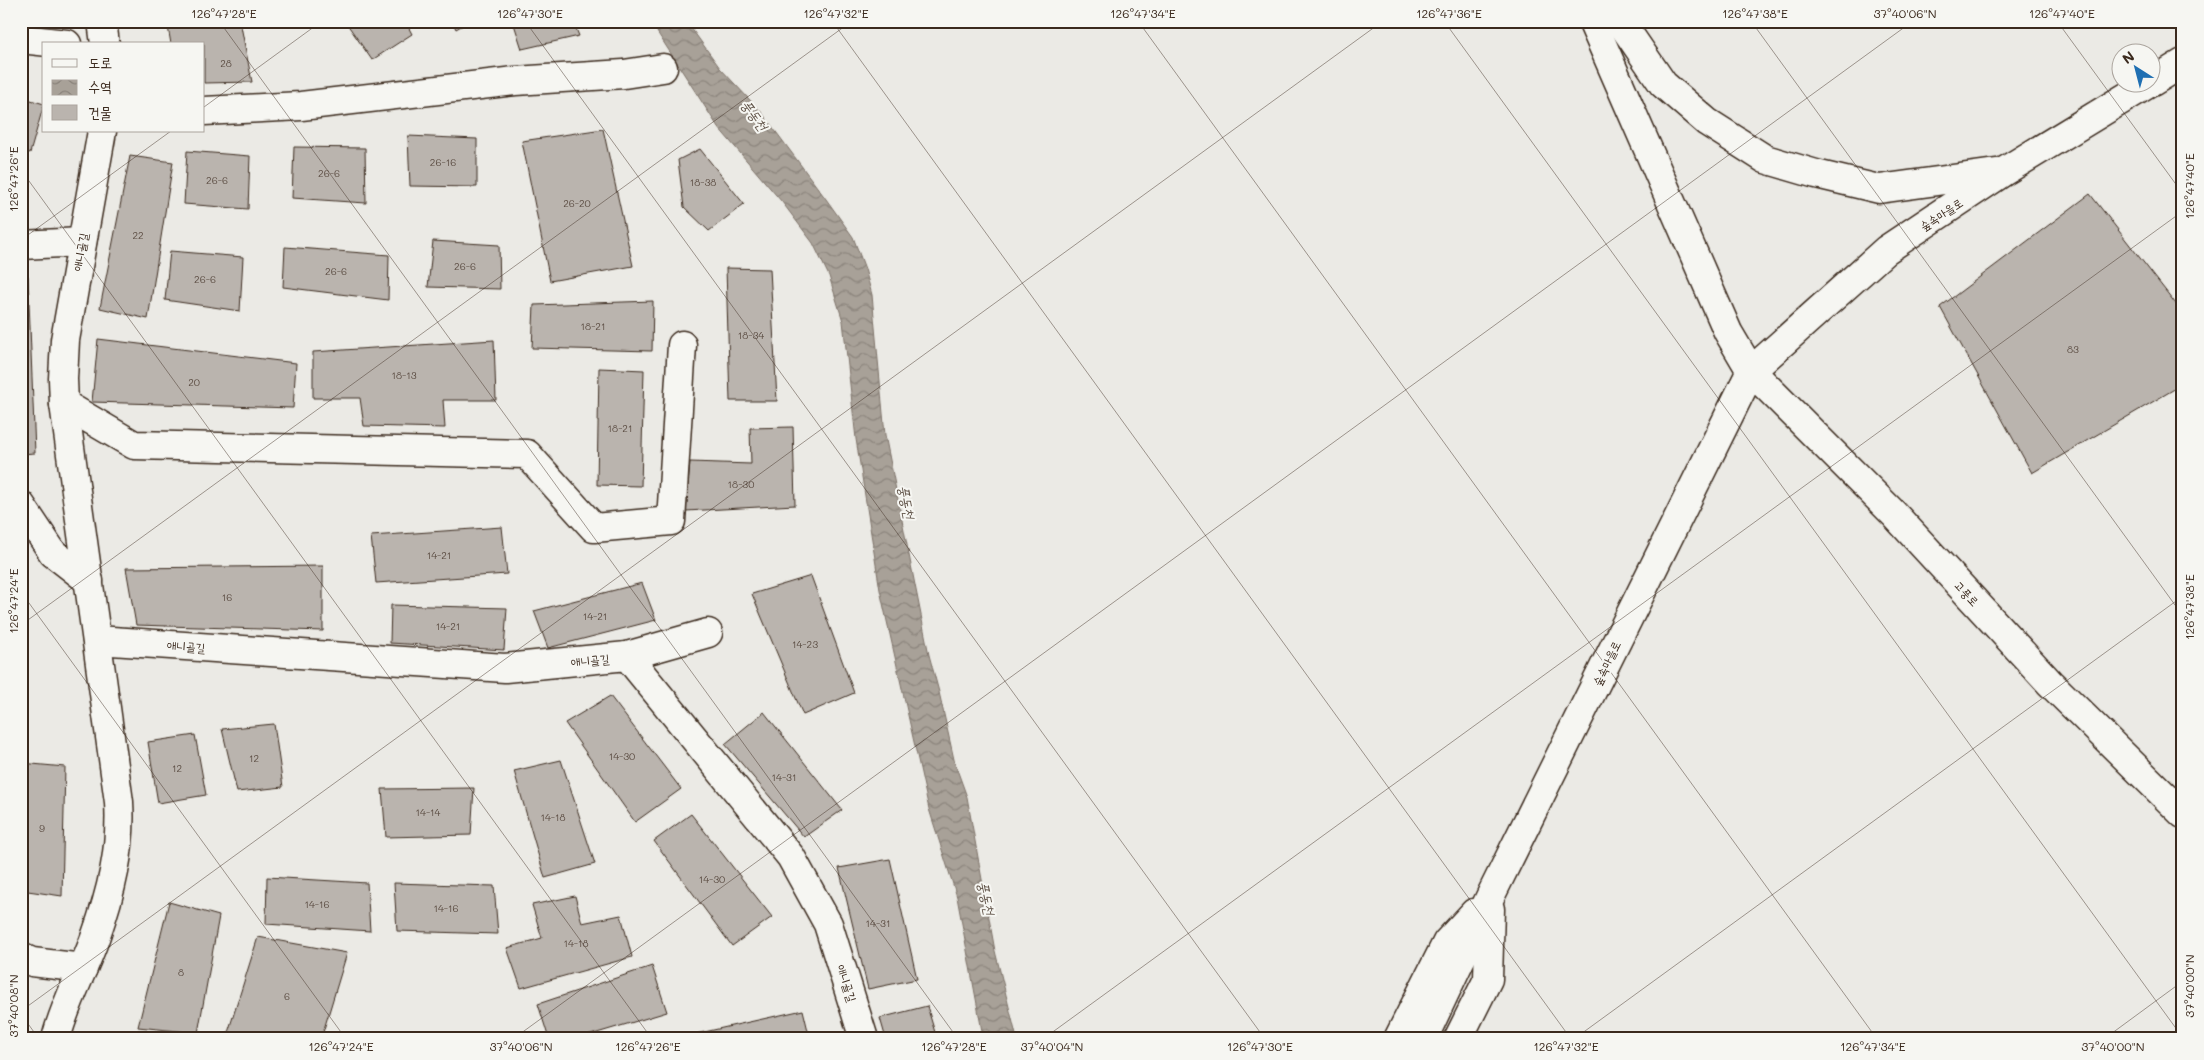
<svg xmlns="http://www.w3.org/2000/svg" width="2204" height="1060" font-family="Mali,'Poor Story',sans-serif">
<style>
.water{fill:url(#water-waves);stroke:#7c7167}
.building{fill:#bab4ae;stroke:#3b2a1e}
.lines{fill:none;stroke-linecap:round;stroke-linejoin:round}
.minor-casing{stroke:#3b2a1e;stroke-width:31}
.tertiary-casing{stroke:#3b2a1e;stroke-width:31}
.secondary-casing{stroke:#3b2a1e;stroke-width:31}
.minor{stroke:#f6f6f2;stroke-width:28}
.tertiary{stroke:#f6f6f2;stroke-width:28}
.secondary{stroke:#f6f6f2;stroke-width:28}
.ticks{fill:none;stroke:#3b2a1e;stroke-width:1;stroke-opacity:0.45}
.labels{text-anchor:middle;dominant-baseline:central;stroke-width:4;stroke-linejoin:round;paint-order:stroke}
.number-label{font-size:10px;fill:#5b4c42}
.street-label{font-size:12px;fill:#3b2a1e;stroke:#f6f6f2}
.water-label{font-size:14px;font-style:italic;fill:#615449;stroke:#f6f6f2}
.neatline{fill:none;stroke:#3b2a1e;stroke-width:2}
.ticks-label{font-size:12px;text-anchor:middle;fill:#3b2a1e}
</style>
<defs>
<pattern id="water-waves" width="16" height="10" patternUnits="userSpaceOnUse" patternTransform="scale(1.25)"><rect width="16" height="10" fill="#a8a198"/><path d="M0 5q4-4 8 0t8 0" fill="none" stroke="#8a837b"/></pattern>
</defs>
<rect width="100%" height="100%" fill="#ebeae5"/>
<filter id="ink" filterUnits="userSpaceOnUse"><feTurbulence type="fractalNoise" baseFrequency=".02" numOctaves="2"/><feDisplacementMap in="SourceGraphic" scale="10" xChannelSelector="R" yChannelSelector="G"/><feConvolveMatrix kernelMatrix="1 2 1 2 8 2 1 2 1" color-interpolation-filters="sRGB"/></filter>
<g filter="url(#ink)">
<!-- water -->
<polygon class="water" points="650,21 686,21 720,68 762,113 826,199 853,237 865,269 872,295 885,435 929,655 939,692 955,764 967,797 995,951 1017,1039 984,1039 982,1031 957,897 929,809 880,590 856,439 843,321 829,276 813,243 782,202 718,127"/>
<!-- building -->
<g class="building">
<polygon points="167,21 240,21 252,82 204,83 204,44 171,44"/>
<polygon points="345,21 405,21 412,34 372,60"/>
<polygon points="452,21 470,21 456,29"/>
<polygon points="513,21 573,21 579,36 522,49"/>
<polygon points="21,97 44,104 30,153 21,150"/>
<polygon points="603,129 633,266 550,281 522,141"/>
<polygon points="408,136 477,139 477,187 410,186"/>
<polygon points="294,147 365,148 366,203 292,198"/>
<polygon points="700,149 744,204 709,231 684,207 678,160"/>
<polygon points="187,151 250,156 248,209 184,204"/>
<polygon points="130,156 173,162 148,319 100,308"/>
<polygon points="2090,194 2183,313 2183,384 2032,473 1940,307"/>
<polygon points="433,241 499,245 500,289 428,287"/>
<polygon points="285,247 389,255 388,300 283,287"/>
<polygon points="170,251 243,257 240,311 165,300"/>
<polygon points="726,268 770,269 777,401 730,401"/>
<polygon points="21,276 28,276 35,453 21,454"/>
<polygon points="653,301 652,351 532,348 534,305"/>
<polygon points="98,339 296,363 293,408 92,402"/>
<polygon points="494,340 496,400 443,400 445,428 364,426 360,398 313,398 313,352"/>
<polygon points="599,368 644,370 641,486 597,485"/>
<polygon points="793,427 795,505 686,511 690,462 751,464 750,428"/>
<polygon points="502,527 507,574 376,583 371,536"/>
<polygon points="323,566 323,631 136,625 126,568"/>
<polygon points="811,576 854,693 803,715 752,594"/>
<polygon points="642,583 656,620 548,648 534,611"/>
<polygon points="391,605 507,608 504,650 390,643"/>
<polygon points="610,696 681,789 635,822 565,723"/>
<polygon points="764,712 842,810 804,837 725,744"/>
<polygon points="274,724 283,787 237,792 222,729"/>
<polygon points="195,735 206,795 158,803 148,742"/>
<polygon points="561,760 595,864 545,878 514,771"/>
<polygon points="21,763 65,767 62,896 21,890"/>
<polygon points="474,788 471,835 386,837 382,789"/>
<polygon points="691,814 772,917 732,946 654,841"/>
<polygon points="890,859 917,979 868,989 839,868"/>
<polygon points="267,877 367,883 370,931 266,924"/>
<polygon points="394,883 494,886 498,934 397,931"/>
<polygon points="575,896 582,923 621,915 632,957 521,988 507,948 542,938 532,905"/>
<polygon points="169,902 219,916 198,1033 138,1027"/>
<polygon points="258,937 347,953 321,1039 226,1039"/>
<polygon points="652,966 667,1012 577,1039 549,1039 538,1004"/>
<polygon points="927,1006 937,1039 886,1039 880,1018"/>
<polygon points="803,1010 810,1039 682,1039 682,1037"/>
</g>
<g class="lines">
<defs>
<g id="minor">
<polyline points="21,39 67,44"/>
<polyline points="204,111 301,106 515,81 624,74 663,68"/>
<polyline points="21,245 82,242"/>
<polyline points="64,404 134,445 527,454 594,528 671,521 682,345"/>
<polyline points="21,505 53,553 89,581"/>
<polyline points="97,640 505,668 627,656 791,857 828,924 864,1039"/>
<polyline points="627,656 708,633"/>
<polyline points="21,957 32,962 83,968"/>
</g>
<g id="tertiary">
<polyline points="102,21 105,44"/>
<polyline points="1751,371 1894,514 2050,683 2183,814"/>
<path d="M56,1039C65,1003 83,972 95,938C111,893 122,850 119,802L64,404L63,379L65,340L102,131"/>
</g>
<g id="secondary">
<polyline points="1592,21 1728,332 1751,371"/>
<polyline points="1620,21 1663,84 1707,122 1765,159 1816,174 1879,189 1996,173"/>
<polyline points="2152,82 2183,63"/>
<polyline points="1398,1039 1447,942 1474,913"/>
<polyline points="1423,1039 1491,895 1751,371 1886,250 2003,172 2151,82"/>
<polyline points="1458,1039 1488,979 1490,909"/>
</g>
</defs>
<!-- minor casing -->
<use href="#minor" class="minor-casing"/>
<!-- tertiary casing -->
<use href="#tertiary" class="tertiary-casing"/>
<!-- secondary casing -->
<use href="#secondary" class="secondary-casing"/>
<!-- minor -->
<use href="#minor" class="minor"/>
<!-- tertiary -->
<use href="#tertiary" class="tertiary"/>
<!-- secondary -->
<use href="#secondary" class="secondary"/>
</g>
</g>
<!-- ticks -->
<path class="ticks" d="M219,21L958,1039M525,21L1265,1039M832,21L1571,1039M1138,21L1877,1039M1444,21L2183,1038M1751,21L2183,616M2057,21L2183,194M204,107L322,21M21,170L652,1039M21,240L171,131M21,592L346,1039M21,625L852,21M21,1011L1383,21M21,1014L39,1039M513,1039L1913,21M1043,1039L2183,211M1574,1039L2183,596M2104,1039L2183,981"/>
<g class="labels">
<!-- number labels -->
<g class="number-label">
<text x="226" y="63">28</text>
<text x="443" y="162">26-16</text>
<text x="329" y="173">26-6</text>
<text x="217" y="180">26-6</text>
<text x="703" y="182">18-38</text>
<text x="577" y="203">26-20</text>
<text x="138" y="235">22</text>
<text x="465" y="266">26-6</text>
<text x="336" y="271">26-6</text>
<text x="205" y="279">26-6</text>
<text x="593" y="326">18-21</text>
<text x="751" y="335">18-34</text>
<text x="2073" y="349">83</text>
<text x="404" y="375">18-13</text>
<text x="194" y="382">20</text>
<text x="620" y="428">18-21</text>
<text x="741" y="484">18-30</text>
<text x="439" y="555">14-21</text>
<text x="227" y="597">16</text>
<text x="595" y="616">14-21</text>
<text x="448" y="626">14-21</text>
<text x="805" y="644">14-23</text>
<text x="622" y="756">14-30</text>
<text x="254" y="758">12</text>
<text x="177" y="768">12</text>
<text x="784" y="777">14-31</text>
<text x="428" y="812">14-14</text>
<text x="553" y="817">14-18</text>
<text x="42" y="828">9</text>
<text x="712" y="879">14-30</text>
<text x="317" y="904">14-16</text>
<text x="446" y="908">14-16</text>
<text x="878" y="923">14-31</text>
<text x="576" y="943">14-18</text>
<text x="181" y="972">8</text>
<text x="287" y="996">6</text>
</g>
<!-- street labels -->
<g class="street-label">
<text transform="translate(1941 214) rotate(-33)">숲속마을로</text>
<text transform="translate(80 252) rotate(-80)">애니골길</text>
<text transform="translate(1967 593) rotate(47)">고풍로</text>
<text transform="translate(186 646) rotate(4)">애니골길</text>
<text transform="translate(590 660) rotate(-6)">애니골길</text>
<text transform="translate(1606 663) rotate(-64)">숲속마을로</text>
<text transform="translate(847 983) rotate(72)">애니골길</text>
</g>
<!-- water labels -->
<g class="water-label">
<text transform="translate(755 115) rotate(54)">풍동천</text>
<text transform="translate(907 502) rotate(79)">풍동천</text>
<text transform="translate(987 898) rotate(78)">풍동천</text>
</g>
</g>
<!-- margin -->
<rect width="2204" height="1060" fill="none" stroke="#f6f6f2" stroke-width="55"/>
<!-- legend -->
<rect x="42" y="42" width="162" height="90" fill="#f6f6f2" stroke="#aba49d"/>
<rect x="52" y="59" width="25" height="8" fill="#f6f6f2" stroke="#aba49d"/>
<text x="88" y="68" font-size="15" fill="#3b2a1e">도로</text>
<rect x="52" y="80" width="25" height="15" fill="url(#water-waves)" stroke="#aba49d"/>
<text x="88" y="92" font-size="15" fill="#3b2a1e">수역</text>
<rect x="52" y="105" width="25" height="15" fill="#bab4ae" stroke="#aba49d"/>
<text x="88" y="118" font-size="15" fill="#3b2a1e">건물</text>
<!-- north arrow -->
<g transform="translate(2136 68) rotate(324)"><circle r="24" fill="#f6f6f2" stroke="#aba49d"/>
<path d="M0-4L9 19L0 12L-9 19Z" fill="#1f6fb2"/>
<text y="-8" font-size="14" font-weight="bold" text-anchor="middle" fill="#3b2a1e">N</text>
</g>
<rect x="28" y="28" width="2148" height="1004" class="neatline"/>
<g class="ticks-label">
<text x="224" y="18">126°47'28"E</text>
<text x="530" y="18">126°47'30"E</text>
<text x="836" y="18">126°47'32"E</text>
<text x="1143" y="18">126°47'34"E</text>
<text x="1449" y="18">126°47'36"E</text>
<text x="1755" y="18">126°47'38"E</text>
<text x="1905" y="18">37°40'06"N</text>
<text x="2062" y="18">126°47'40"E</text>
<text transform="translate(14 179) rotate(-90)" y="4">126°47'26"E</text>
<text transform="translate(2190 186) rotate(-90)" y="4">126°47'40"E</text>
<text transform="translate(14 601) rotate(-90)" y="4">126°47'24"E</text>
<text transform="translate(2190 607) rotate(-90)" y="4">126°47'38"E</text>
<text transform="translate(2190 986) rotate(-90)" y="4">37°40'00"N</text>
<text transform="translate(14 1006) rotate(-90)" y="4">37°40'08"N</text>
<text x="341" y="1051">126°47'24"E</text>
<text x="521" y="1051">37°40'06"N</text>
<text x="648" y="1051">126°47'26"E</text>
<text x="954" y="1051">126°47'28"E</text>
<text x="1052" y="1051">37°40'04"N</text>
<text x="1260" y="1051">126°47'30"E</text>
<text x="1566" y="1051">126°47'32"E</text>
<text x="1873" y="1051">126°47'34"E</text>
<text x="2113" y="1051">37°40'00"N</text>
</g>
</svg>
